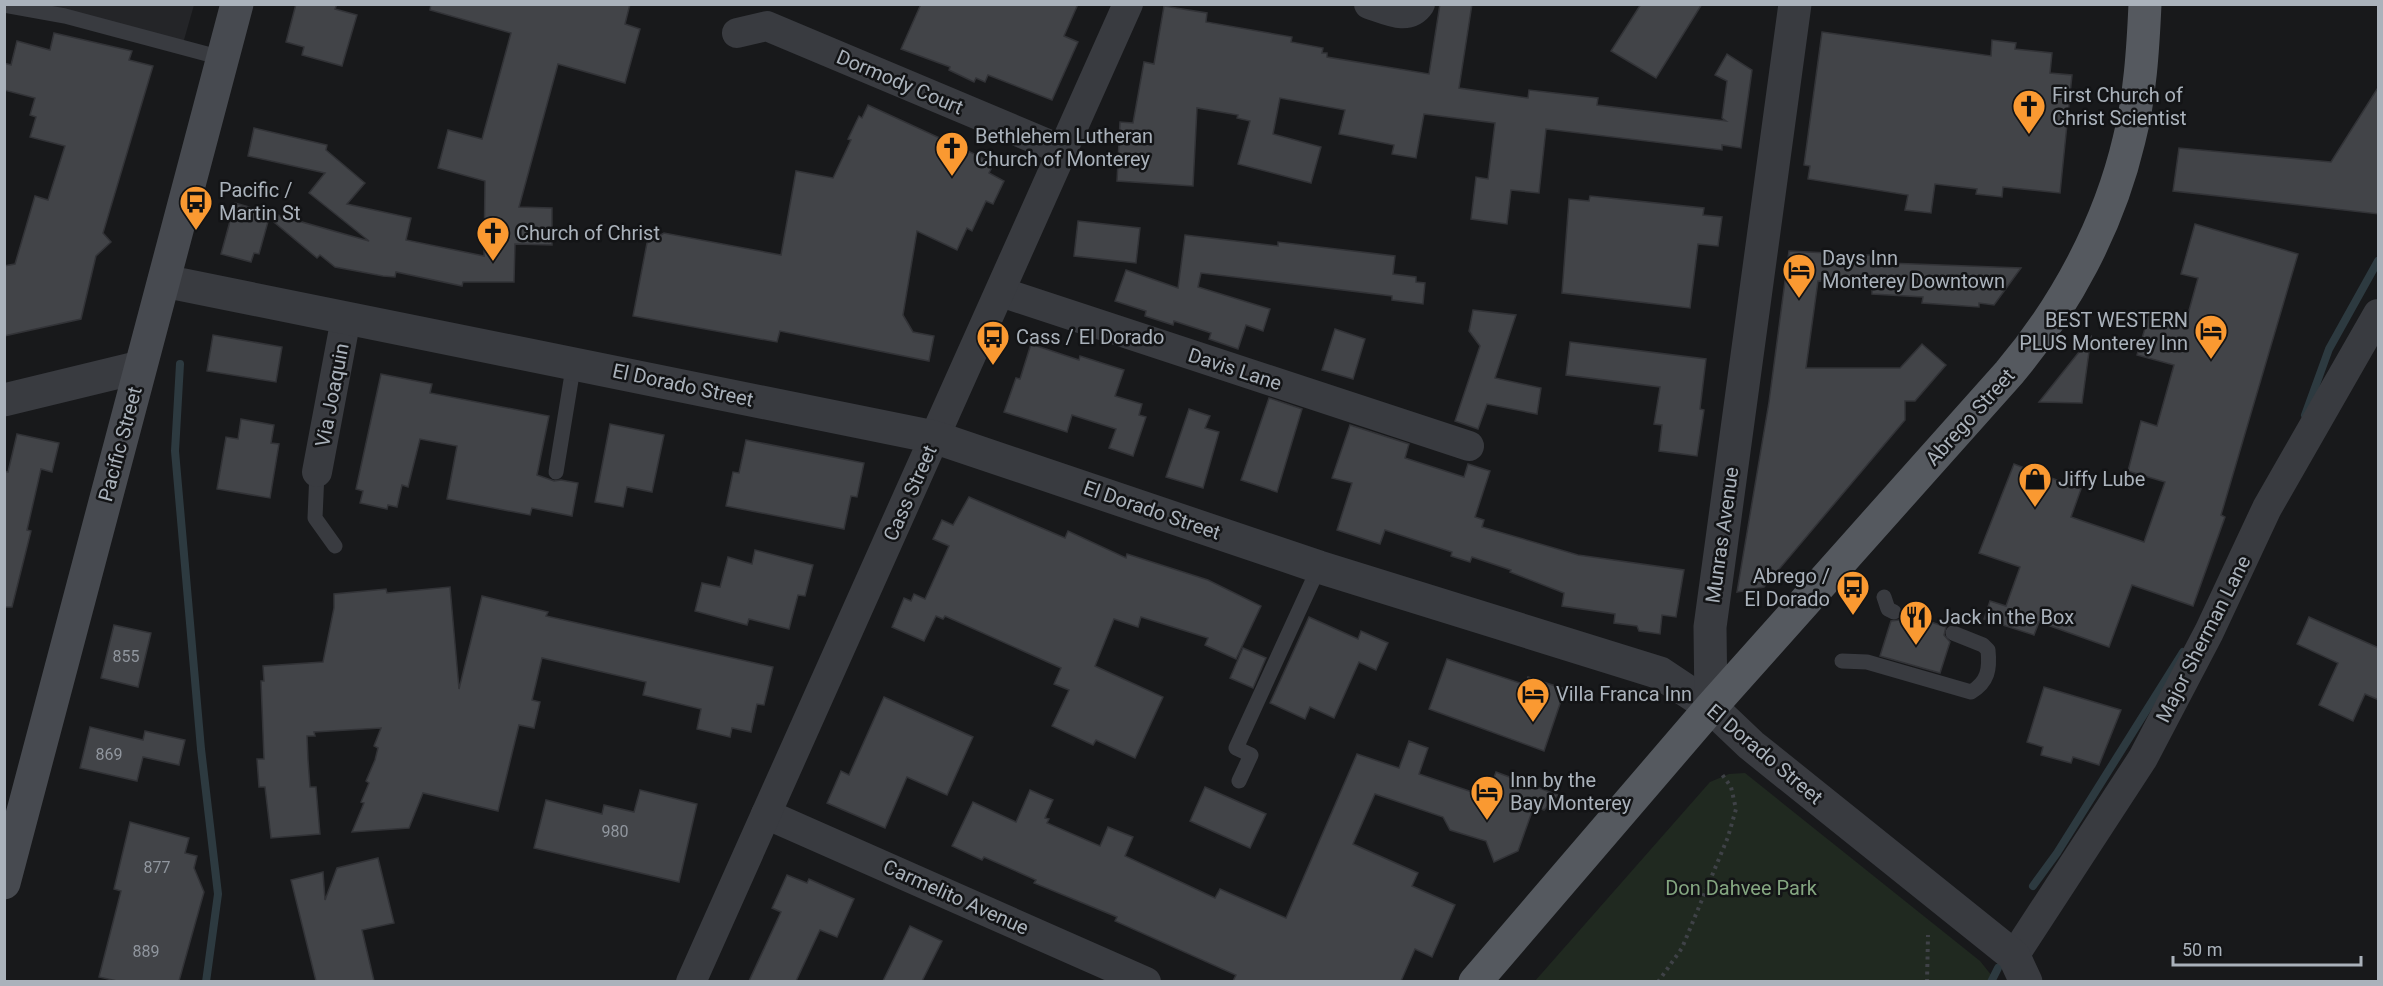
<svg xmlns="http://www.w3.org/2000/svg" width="2383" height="986" font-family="Roboto,sans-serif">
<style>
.built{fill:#242528}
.green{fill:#202920}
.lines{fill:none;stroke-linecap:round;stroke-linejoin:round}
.stream{stroke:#2d3a40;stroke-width:8}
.building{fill:#424448;stroke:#323337;stroke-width:1.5}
.path{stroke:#3f4247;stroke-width:4;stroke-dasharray:3 4.5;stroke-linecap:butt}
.service{stroke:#393b40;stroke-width:15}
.minor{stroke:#393b40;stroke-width:30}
.tertiary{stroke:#393b40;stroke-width:33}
.secondary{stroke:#474a50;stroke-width:33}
.primary{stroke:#55595f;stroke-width:33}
.labels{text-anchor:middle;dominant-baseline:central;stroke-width:5;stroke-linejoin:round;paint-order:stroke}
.number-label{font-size:16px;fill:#90969e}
.street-label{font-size:20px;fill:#aab2bb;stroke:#131416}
.poi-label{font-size:20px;fill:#aab2bb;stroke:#131416;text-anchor:start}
.park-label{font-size:20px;fill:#84a680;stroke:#131416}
</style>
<rect width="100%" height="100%" fill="#18191b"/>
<!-- built -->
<polygon class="built" points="4,5 194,5 184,40 186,48"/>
<!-- green -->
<polygon class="green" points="1745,773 1980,961 1996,981 1535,981 1710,782 1729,774"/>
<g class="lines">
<!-- stream -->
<g class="stream">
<polyline points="180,364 175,451 201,749 218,894 206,982"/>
<polyline points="2305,415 2329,349 2378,261"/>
<polyline points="2033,886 2057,853 2183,652"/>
<polyline points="1991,982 1998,968"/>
</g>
</g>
<!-- building -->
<g class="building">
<polygon points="296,4 337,4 335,9 357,15 342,66 302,55 304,47 286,42"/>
<polygon points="431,4 630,4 625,24 640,29 625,83 558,64 519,207 552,208 552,245 515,244 514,282 463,282 462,286 396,272 395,277 383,276 335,267 320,255 317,258 269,218 259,254 254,253 251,262 221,254 235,203 369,241 309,193 325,173 248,156 254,128 327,145 326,150 365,183 347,204 411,218 406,240 484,256 485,181 438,168 448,130 482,139 511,33 430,10"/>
<polygon points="921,4 1078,4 1064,36 1078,42 1052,100 988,75 985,82 976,78 974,82 949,70 950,67 901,49"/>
<polygon points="1440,4 1472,4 1459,88 1528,98 1529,90 1598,98 1597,105 1726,121 1722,118 1727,81 1715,75 1727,54 1752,70 1741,148 1722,145 1722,150 1546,129 1539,193 1511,190 1507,224 1471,219 1476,177 1488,179 1495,123 1424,114 1416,158 1392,154 1394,145 1339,134 1345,110 1280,98 1273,134 1321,147 1311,183 1238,164 1250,121 1237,118 1238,115 1197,108 1193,186 1117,181 1120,122 1133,123 1144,62 1154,64 1164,6 1207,13 1206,22 1292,37 1291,42 1323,48 1322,53 1327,53 1327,57 1429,74"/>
<polygon points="1641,4 1702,4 1656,78 1611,51"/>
<polygon points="1822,32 1991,56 1992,40 2016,43 2015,49 2052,53 2050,73 2072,75 2060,193 2003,187 2002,197 1976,194 1977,189 1935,184 1931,213 1905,210 1908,195 1808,179 1810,166 1804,165"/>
<polygon points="54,33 132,51 129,60 153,66 103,233 111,242 96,256 81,319 4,336 4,266 15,264 35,196 48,200 65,146 30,137 36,117 30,115 35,98 4,90 4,63 11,65 17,41 50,50"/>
<polygon points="2379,86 2379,214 2173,191 2179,148 2331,162"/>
<polygon points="868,105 994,163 989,173 1004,181 993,204 986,201 972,231 967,228 957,250 917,231 903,315 913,332 934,336 929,361 780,331 777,342 633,316 647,243 664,233 781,255 796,171 833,178 851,140 848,139 859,116 862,118"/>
<polygon points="1590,196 1704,208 1703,215 1722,217 1718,246 1698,244 1690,308 1562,293 1569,199 1589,201"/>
<polygon points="1078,221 1140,228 1136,263 1074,256"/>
<polygon points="2195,224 2298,254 2221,515 2225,517 2193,606 2132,585 2109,647 2039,622 2034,635 1984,619 1990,601 2006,606 2020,567 1979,553 2014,464 2081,489 2071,517 2144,542 2165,482 2128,471 2141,421 2157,426 2174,365 2137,355 2149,315 2185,325 2198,278 2181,274"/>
<polygon points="1185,235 1278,246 1278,242 1395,256 1393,274 1416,277 1416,282 1425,283 1423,304 1392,300 1392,296 1201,273 1198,287 1270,309 1263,331 1246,325 1238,349 1209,339 1211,333 1174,321 1173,325 1145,316 1146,311 1115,301 1126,270 1178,288"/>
<polygon points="1789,251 1888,256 1888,263 2021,268 1994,305 1979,303 1979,307 1922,303 1923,297 1872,294 1872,284 1818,281 1806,368 1900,368 1922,344 1946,365 1915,401 1905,401 1905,420 1764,587 1737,592 1769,402"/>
<polygon points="1473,310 1516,315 1495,378 1541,388 1537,414 1487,404 1478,429 1455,421 1480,346 1469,331"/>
<polygon points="1335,329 1365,339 1353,379 1322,370"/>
<polygon points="213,335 282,347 276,382 207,371"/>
<polygon points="2091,337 2082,403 2039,402"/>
<polygon points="1570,342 1706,359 1700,409 1704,410 1697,456 1659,451 1662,425 1654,424 1660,387 1566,375"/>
<polygon points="1031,344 1079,360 1080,356 1124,370 1115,396 1142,404 1139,415 1146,417 1133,456 1109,448 1116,429 1072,415 1067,432 1004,412 1016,378 1020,379"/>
<polygon points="381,374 432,384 430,393 549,416 537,475 554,481 561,480 578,483 572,516 532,508 530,515 447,499 457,446 420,439 408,487 402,485 397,507 388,505 387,509 360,503 363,491 356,489"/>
<polygon points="1269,398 1302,409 1277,492 1241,480"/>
<polygon points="1189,409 1210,416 1205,428 1219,432 1203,488 1166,477"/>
<polygon points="241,419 274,425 271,443 279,444 270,498 217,489 226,437 238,439"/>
<polygon points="610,424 664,435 652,492 627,487 623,507 595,502"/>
<polygon points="1350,425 1409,444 1405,458 1464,477 1468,464 1490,471 1475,517 1484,520 1482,527 1578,555 1684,570 1676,617 1662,615 1660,634 1639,631 1637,626 1614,623 1615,614 1562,606 1564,593 1510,572 1511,570 1472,557 1470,562 1451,556 1452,552 1385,530 1380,544 1337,530 1352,483 1332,478"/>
<polygon points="17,434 59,443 52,472 41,469 27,530 31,531 12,607 4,607 4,471 8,472"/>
<polygon points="746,440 864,463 857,497 851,496 844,529 726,506 733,472 739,473"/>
<polygon points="969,497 1065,538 1068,531 1126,558 1127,554 1208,580 1261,606 1236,659 1205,645 1208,638 1141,617 1138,627 1114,619 1095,666 1163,697 1135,758 1096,740 1093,745 1052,726 1069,690 1054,684 1061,668 945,616 943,619 936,616 924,641 892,627 904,598 911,601 914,594 925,599 949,546 933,539 942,520 953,525"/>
<polygon points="755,550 813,565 805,596 798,595 789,629 749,619 747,625 695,611 702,583 720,587 728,557 752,564"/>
<polygon points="450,587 459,689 482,596 548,612 546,616 773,667 764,705 757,704 751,732 732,728 730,737 697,729 701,709 643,695 646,682 542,658 532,700 540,702 534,728 519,725 498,811 423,793 409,828 352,832 364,803 361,802 369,783 366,781 375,760 378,748 374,746 381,728 314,732 315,736 307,736 308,760 310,787 316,787 320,834 271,838 265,787 259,787 257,759 264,759 261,681 264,681 263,666 323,662 334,608 334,594 386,589 387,593"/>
<polygon points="1904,613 1946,627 1944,635 1950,642 1940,673 1880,656 1891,621 1899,620"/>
<polygon points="1309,617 1358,639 1361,631 1388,643 1376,670 1359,662 1334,718 1310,707 1305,719 1270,703"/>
<polygon points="2309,617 2379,648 2379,700 2365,694 2353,721 2319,705 2338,663 2297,644"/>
<polygon points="114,625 151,633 138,687 101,678"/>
<polygon points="1243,648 1266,658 1253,688 1230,678"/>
<polygon points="1447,659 1526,685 1528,677 1565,689 1544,751 1429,709"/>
<polygon points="2044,687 2121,710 2099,765 2073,757 2071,763 2041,755 2043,747 2027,742"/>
<polygon points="884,697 973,737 947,795 907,777 885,828 827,803 841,771 849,775"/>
<polygon points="90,727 143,740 145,731 185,740 179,765 143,757 137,781 80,768"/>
<polygon points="1409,741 1428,748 1419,774 1487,797 1496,772 1558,795 1544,810 1534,806 1518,851 1494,862 1486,841 1450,830 1443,817 1375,794 1353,844 1418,873 1412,886 1455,905 1432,957 1415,949 1401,981 1233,981 1236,975 1115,921 1117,917 1034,883 1036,880 984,857 982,860 952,846 973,802 1016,822 1030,790 1053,800 1045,818 1049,819 1047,823 1100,846 1108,827 1133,837 1125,856 1215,898 1220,889 1286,918 1357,754 1399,768"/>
<polygon points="1205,787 1266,814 1250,848 1190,821"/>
<polygon points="640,790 697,804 679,882 534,848 546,800 602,814 604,805 634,812"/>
<polygon points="130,822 189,838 185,853 197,856 194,868 204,892 179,981 117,981 99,977 121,891 114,889"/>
<polygon points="378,858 394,923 362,930 374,981 316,981 291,880 323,872 325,900 337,868"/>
<polygon points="787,875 807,883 809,879 854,899 837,937 820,930 796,981 749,981 781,912 772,908"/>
<polygon points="910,926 942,941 922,981 883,981"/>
</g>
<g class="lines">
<!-- path -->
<g class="path">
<polyline points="1658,982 1682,948 1728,837 1736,809 1731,787 1721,773"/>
<polyline points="1927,982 1928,935"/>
</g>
<!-- service -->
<g class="service">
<polyline points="4,5 65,16 222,58"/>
<polyline points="317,472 315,518 335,546"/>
<polyline points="556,472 574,362"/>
<polyline points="1884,597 1888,609 1894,612"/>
<path d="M1842,661L1867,662L1971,692C1988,682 1990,669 1988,650L1983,645L1953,633"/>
<polyline points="1239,781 1251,755 1236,748 1319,567"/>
</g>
<!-- minor -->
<g class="minor">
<path d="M1369,4C1386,9 1408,22 1420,4"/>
<polyline points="737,33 767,26 1062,150"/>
<polyline points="1001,292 1469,446"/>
<polyline points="317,472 346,318"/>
<polyline points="766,814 1146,982"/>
<polyline points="2014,956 2143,758 2209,632 2267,508 2378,314"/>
<polyline points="691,982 1128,4"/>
</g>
<!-- tertiary -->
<g class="tertiary">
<polyline points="164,281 934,437 1319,567 1660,673 1711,707 1751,745 2014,956 2026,982"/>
<polyline points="4,400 140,367"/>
<polyline points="1711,707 1710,627 1795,4"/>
</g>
<!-- secondary -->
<polyline class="secondary" points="4,883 237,4"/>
<!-- primary -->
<path class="primary" d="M1475,982L1711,707L2009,373C2065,307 2109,225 2129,140C2140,97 2143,49 2145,4"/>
</g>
<!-- icons -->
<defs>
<symbol id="church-pin" viewBox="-11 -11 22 30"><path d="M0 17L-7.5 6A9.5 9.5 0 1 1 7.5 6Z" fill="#fa9931" stroke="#131416"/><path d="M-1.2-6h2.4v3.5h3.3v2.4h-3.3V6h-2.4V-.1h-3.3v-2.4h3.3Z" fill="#111"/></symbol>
<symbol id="bus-pin" viewBox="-11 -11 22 30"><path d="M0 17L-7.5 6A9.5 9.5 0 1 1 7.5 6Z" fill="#fa9931" stroke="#131416"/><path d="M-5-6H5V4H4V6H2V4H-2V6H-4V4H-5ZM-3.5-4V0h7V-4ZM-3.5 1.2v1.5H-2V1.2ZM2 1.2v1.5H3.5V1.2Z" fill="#111"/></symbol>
<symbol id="hotel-pin" viewBox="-11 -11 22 30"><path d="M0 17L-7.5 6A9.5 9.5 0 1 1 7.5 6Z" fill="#fa9931" stroke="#131416"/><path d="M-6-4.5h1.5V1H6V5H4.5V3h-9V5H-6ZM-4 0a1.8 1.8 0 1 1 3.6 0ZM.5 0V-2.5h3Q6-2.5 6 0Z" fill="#111"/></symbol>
<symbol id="shop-pin" viewBox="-11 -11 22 30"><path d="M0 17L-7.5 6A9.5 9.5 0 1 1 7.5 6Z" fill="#fa9931" stroke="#131416"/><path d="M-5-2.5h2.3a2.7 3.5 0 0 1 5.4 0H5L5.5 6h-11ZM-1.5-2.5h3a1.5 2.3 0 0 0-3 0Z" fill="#111"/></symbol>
<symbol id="restaurant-pin" viewBox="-11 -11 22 30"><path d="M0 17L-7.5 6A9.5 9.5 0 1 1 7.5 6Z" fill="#fa9931" stroke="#131416"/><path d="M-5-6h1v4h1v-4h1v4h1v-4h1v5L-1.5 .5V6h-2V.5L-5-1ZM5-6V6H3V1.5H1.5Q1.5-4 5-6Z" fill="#111"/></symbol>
</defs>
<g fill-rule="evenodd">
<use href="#church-pin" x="2010" y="87" width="38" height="52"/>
<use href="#church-pin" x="933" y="129" width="38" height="52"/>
<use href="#bus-pin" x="177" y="183" width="38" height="52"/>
<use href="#church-pin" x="474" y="214" width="38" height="52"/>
<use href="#hotel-pin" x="1780" y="251" width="38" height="52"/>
<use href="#hotel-pin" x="2192" y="312" width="38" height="52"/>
<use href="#bus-pin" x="974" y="318" width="38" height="52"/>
<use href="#shop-pin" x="2016" y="460" width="38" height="52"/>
<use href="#bus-pin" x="1834" y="568" width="38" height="52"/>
<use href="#restaurant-pin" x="1897" y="598" width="38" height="52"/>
<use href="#hotel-pin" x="1514" y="675" width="38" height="52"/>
<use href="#hotel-pin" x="1468" y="773" width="38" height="52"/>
</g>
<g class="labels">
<!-- number labels -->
<g class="number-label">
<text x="126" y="656">855</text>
<text x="109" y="754">869</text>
<text x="615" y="831">980</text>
<text x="157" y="867">877</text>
<text x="146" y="951">889</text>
</g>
<!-- street labels -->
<g class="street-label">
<text transform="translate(900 82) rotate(23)">Dormody Court</text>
<text transform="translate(1235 369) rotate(18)">Davis Lane</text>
<text transform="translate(683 385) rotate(12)">El Dorado Street</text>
<text transform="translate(332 395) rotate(-79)">Via Joaquin</text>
<text transform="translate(1970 417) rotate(-48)">Abrego Street</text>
<text transform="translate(120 444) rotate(-75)">Pacific Street</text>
<text transform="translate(910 493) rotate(-66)">Cass Street</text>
<text transform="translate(1152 510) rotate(19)">El Dorado Street</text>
<text transform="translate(1722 535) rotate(-82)">Munras Avenue</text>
<text transform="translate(2203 639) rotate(-63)">Major Sherman Lane</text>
<text transform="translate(1765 754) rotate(40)">El Dorado Street</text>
<text transform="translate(956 897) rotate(24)">Carmelito Avenue</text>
</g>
<!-- poi labels -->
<g class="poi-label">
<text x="2052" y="95">First Church of<tspan x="2052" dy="23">Christ Scientist</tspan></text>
<text x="975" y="136">Bethlehem Lutheran<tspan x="975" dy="23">Church of Monterey</tspan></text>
<text x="219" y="190">Pacific /<tspan x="219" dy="23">Martin St</tspan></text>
<text x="516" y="233">Church of Christ</text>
<text x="1822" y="258">Days Inn<tspan x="1822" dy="23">Monterey Downtown</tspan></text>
<text x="2188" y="320" text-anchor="end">BEST WESTERN<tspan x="2188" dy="23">PLUS Monterey Inn</tspan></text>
<text x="1016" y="337">Cass / El Dorado</text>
<text x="2058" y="479">Jiffy Lube</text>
<text x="1830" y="576" text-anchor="end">Abrego /<tspan x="1830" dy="23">El Dorado</tspan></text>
<text x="1939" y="617">Jack in the Box</text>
<text x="1556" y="694">Villa Franca Inn</text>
<text x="1510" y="780">Inn by the<tspan x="1510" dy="23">Bay Monterey</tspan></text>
</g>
<!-- park labels -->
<g class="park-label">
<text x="1741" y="888">Don Dahvee Park</text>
</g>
</g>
<!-- border -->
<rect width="2383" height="986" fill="none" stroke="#aab2bb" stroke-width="12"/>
<!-- scale -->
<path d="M2173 956v9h188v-9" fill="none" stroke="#aab2bb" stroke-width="3"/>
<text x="2182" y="956" font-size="18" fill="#aab2bb" stroke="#131416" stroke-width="4.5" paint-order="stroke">50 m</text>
</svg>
